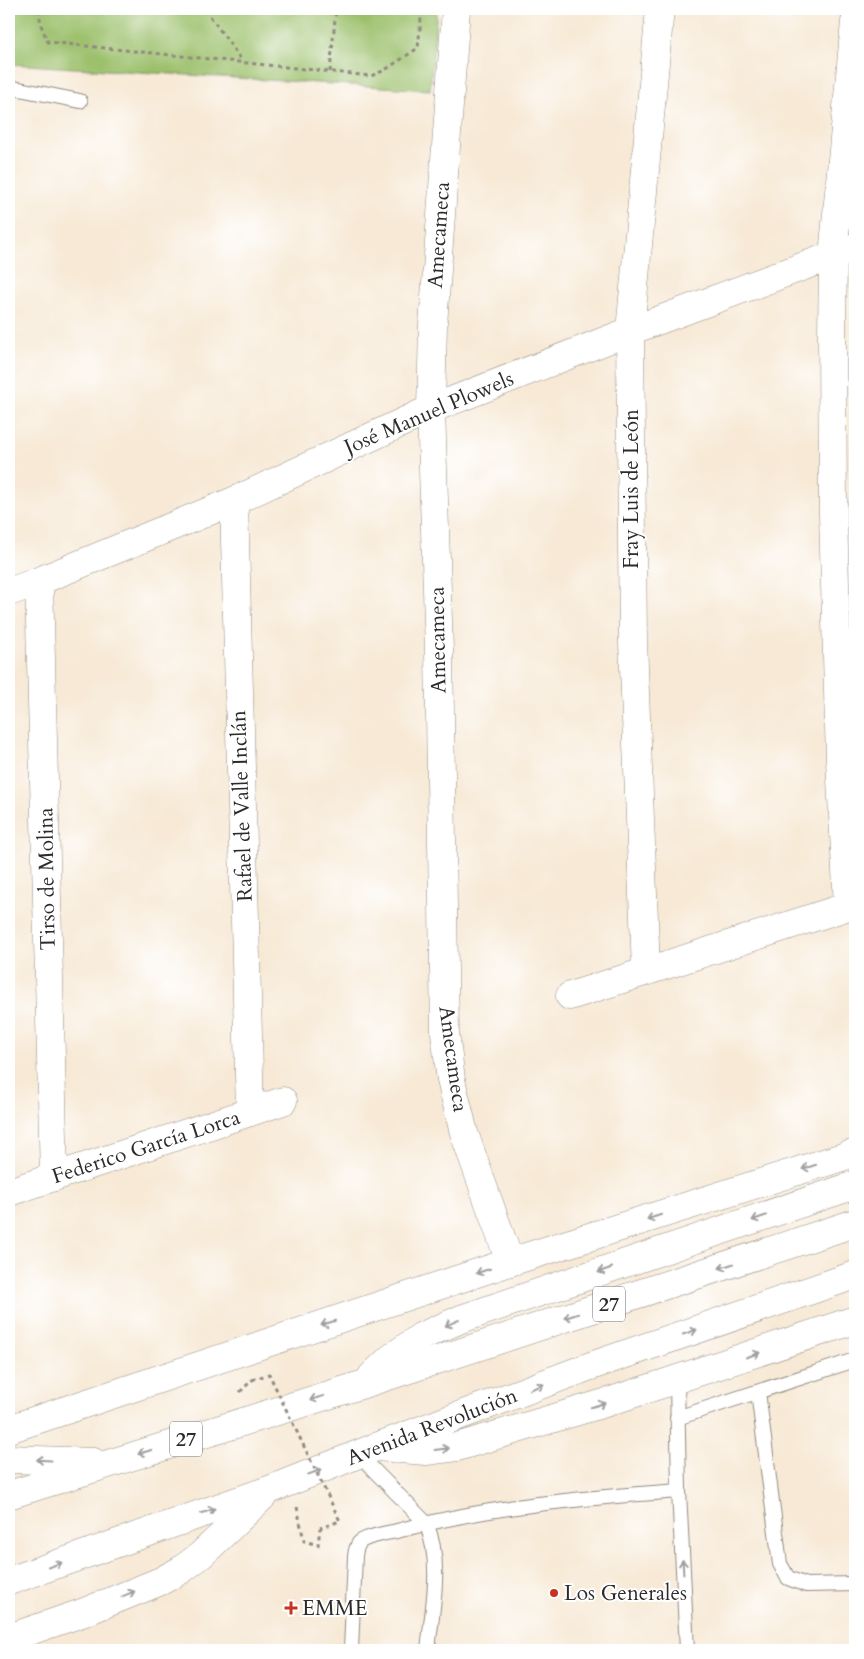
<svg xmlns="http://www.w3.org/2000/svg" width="864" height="1659" font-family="Cardo,serif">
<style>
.green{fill:#9bc06b;stroke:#63764b}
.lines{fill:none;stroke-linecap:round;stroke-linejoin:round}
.service-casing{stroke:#918a80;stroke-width:16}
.minor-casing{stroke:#918a80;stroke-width:29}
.tertiary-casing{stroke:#918a80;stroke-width:29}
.primary-casing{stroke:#918a80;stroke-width:29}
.path{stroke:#918a80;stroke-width:3;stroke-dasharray:4 4;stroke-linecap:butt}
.service{stroke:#fff;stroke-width:14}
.minor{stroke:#fff;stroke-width:28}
.tertiary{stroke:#fff;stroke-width:28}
.primary{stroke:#fff;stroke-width:28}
.path-bridge{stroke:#918a80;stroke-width:3;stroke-dasharray:4 4;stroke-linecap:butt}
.oneway{stroke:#a0a0a0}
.poi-dot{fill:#c8321e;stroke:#fff;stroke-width:2}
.labels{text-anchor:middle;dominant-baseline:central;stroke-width:4;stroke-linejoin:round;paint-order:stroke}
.shield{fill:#fff;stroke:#6b6b6b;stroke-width:1}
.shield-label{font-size:20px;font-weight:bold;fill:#2b2b2b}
.street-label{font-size:21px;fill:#2b2b2b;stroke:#fff}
.poi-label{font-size:21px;fill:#2b2b2b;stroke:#fff;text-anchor:start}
</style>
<rect width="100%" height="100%" fill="#fff"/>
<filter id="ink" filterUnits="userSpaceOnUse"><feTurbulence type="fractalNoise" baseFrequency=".02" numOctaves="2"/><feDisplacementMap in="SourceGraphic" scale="10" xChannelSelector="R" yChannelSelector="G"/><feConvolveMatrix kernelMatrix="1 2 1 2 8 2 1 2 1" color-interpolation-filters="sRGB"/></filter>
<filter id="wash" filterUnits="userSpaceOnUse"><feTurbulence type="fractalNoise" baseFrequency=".0096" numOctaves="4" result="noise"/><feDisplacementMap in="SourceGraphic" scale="20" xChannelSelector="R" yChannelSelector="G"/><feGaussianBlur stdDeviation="1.12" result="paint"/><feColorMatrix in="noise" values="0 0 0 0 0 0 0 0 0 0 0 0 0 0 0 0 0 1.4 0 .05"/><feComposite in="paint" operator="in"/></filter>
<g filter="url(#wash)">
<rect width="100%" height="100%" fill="#f7e9d5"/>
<!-- green -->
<polygon class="green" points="9,9 437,9 430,90 9,64"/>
</g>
<g filter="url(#ink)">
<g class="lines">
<defs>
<g id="service">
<polyline points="9,87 80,101"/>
<polyline points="677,1380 679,1491 687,1650"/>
<polyline points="758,1392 780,1564 788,1578 806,1585 855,1584"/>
<polyline points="677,1418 855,1360"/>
<path d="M359,1455L426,1523C443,1563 432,1609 428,1650"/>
<path d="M351,1650L355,1556C356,1550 356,1546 360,1542C367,1536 388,1533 397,1531C488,1506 584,1498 679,1491"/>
</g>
<g id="minor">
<polyline points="456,9 433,325 431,409 439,651 445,1033 451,1080 464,1133 510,1262"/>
<polyline points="234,501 250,1112"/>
<polyline points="39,581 54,1177"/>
<polyline points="9,592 39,581 234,501 431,409 630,331 855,247"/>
<polyline points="848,906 840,761 833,514 832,337 833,256 855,22"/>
<polyline points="646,970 633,642 630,331 660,9"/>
<polyline points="570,996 855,904"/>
<polyline points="9,1192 283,1101"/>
</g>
<g id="tertiary">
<polyline points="9,1429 510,1262 855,1153"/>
<polyline points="376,1447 426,1451 457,1447 608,1402 855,1320"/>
</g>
<g id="primary">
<polyline points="372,1376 391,1358 422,1336 461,1319 855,1185"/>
<polyline points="9,1459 93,1462"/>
<polyline points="9,1495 364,1384 855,1223"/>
<polyline points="9,1581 269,1490 376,1447 588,1367 855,1275"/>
<polyline points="9,1638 82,1613 161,1581 181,1570 201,1555 263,1496"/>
</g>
</defs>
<!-- service casing -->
<use href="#service" class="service-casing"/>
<!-- minor casing -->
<use href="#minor" class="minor-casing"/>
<!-- tertiary casing -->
<use href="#tertiary" class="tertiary-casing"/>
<!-- primary casing -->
<use href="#primary" class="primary-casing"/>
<!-- path -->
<g class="path">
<polyline points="38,9 42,28 48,42 371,76 385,70 418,48 422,9"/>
<polyline points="210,16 242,61"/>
<polyline points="330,72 336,9"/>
<polyline points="240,1392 252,1380"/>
<polyline points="297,1507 304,1541 318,1545 320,1528"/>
</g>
<!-- service -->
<use href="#service" class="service"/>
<!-- minor -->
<use href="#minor" class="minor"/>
<!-- tertiary -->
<use href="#tertiary" class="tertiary"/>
<!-- primary -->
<use href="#primary" class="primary"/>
<!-- path-bridge -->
<polyline class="path-bridge" points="252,1380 269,1374 340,1521 320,1528"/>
</g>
<!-- one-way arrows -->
<defs><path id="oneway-shaft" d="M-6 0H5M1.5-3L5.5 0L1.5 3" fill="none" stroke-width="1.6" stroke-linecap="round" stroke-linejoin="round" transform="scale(1.25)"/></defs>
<g class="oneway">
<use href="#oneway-shaft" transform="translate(809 1167) rotate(162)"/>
<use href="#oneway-shaft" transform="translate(654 1217) rotate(162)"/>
<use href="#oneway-shaft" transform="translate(759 1218) rotate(161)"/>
<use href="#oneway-shaft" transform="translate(726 1266) rotate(162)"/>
<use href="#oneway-shaft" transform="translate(605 1270) rotate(161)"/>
<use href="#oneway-shaft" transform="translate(483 1271) rotate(162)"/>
<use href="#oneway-shaft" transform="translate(571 1316) rotate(162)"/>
<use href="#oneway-shaft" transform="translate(328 1323) rotate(162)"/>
<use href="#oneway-shaft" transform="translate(452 1323) rotate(156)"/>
<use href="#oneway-shaft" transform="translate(690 1332) rotate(-19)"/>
<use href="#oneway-shaft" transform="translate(753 1355) rotate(-19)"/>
<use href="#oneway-shaft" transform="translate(537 1387) rotate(-21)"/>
<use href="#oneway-shaft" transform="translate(317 1398) rotate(163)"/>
<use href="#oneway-shaft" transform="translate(598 1405) rotate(-17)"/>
<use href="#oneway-shaft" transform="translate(442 1449) rotate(-7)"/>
<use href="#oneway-shaft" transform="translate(145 1452) rotate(163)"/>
<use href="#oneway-shaft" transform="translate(44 1460) rotate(-177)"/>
<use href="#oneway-shaft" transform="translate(315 1472) rotate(-21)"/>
<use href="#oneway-shaft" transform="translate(208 1511) rotate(-19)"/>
<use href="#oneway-shaft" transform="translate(55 1565) rotate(-19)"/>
<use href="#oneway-shaft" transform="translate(683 1567) rotate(-93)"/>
<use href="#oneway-shaft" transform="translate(128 1594) rotate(-22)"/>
</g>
</g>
<!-- markers -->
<g class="poi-dot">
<circle cx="554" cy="1593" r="5"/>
<path d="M288.5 1600.5h5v5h5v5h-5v5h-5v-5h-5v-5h5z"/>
</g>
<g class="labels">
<!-- shield labels -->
<g class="shield">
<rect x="593" y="1286.5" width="32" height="35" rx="4"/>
<rect x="170" y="1421.5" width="32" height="35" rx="4"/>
</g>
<g class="shield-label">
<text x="609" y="1304">27</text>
<text x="186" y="1439">27</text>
</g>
<!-- street labels -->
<g class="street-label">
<text transform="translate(439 235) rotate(-86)">Amecameca</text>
<text transform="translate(429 413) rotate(-23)">José Manuel Plowels</text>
<text transform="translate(631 489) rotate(-90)">Fray Luis de León</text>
<text transform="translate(438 640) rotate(-91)">Amecameca</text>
<text transform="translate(242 806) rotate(-92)">Rafael de Valle Inclán</text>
<text transform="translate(47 879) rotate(-91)">Tirso de Molina</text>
<text transform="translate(453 1059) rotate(82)">Amecameca</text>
<text transform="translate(146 1147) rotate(-18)">Federico García Lorca</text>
<text transform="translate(432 1427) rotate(-21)">Avenida Revolución</text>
</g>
<!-- poi labels -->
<g class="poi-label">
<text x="564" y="1593">Los Generales</text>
<text x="302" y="1608">EMME</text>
</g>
</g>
<!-- margin -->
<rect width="864" height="1659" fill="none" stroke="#fff" stroke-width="30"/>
</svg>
